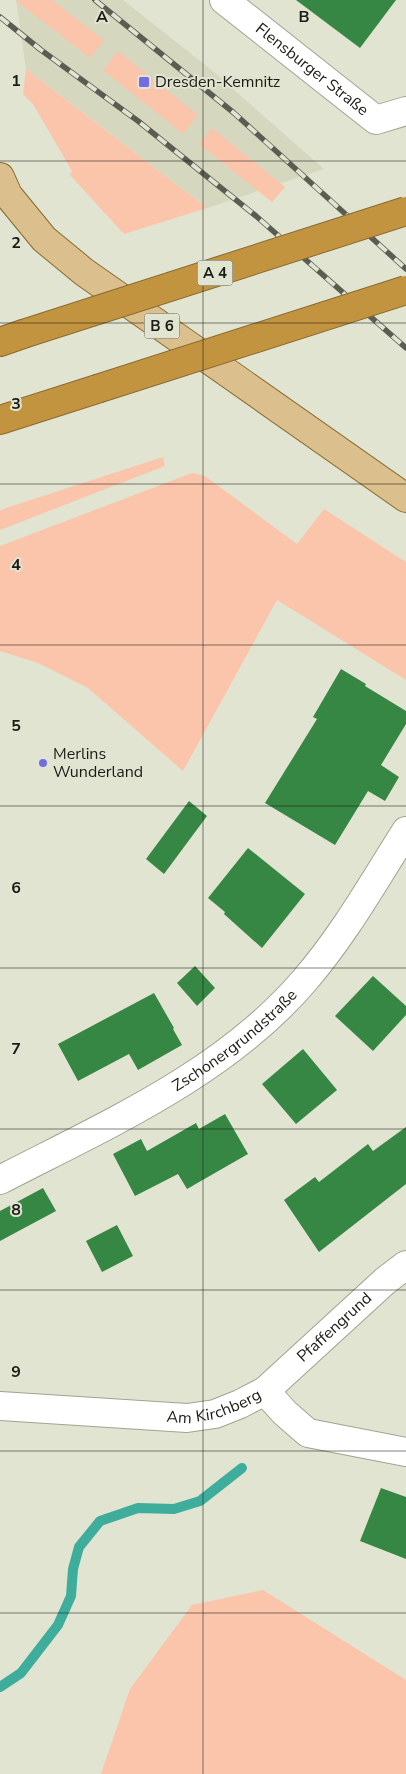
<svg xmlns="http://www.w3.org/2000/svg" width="406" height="1774" font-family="'Nunito Sans',sans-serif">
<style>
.built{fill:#d5d8be}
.green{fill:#fbc5ac}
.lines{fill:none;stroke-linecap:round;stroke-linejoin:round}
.stream{stroke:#3fad9b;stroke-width:10}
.building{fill:#378744}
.minor-casing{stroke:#a1a391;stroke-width:30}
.major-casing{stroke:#886a30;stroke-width:30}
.highway-casing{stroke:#886a30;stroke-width:30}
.minor{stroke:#fff;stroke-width:28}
.major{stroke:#dbbf8c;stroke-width:28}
.highway{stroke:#c3943f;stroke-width:28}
.rail-casing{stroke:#5c5d52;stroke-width:5.5}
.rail{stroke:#e1e4d0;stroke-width:4;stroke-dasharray:11;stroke-linecap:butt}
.highway-bridge-casing{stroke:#886a30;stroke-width:30;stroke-linecap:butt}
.highway-bridge{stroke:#c3943f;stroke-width:28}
.grid{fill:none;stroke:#1b1c15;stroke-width:1;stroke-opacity:0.55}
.poi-dot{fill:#726ce7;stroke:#e1e4d0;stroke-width:2}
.labels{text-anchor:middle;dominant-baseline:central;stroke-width:4;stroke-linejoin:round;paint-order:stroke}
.shield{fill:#e1e4d0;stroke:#56584d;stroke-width:1}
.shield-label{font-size:15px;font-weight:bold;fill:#1b1c15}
.street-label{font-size:16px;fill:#1b1c15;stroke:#e1e4d0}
.poi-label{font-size:16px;fill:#1b1c15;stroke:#e1e4d0;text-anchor:start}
.grid-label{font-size:16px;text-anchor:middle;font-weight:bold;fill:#1b1c15;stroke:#e1e4d0;stroke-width:4;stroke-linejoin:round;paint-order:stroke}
</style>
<rect width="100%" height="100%" fill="#e1e4d0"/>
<!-- built -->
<polygon class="built" points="16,0 123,0 209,68 324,169 207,208 26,69"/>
<!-- green -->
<g class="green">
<polygon points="15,0 52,0 104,40 90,58"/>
<polygon points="118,51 198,115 183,134 103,70"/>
<polygon points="26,69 44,83 207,208 124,234 70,175 72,171 33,104 23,94"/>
<polygon points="212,128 285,187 272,202 199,144"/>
<polygon points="163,457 165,466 0,530 0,511 3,509"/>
<polygon points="192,473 205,476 297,544 324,509 406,562 406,680 277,600 183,771 88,688 38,663 0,651 0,546"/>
<polygon points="263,1590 406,1680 406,1774 101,1774 130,1689 192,1605"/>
</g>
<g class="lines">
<!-- stream -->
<polyline class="stream" points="0,1687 21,1673 58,1625 71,1596 73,1569 79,1547 100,1521 138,1508 174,1509 200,1501 242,1468"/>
</g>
<!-- building -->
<g class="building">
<polygon points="296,0 396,0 360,48"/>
<polygon points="341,669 366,684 365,686 406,711 406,724 381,765 399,777 385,801 368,791 335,845 265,803 317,719 313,717"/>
<polygon points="189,801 207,816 164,874 146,859"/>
<polygon points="248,848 305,894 262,948 224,914 225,912 208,898"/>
<polygon points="195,966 215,988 197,1006 177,983"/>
<polygon points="373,976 406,1006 406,1015 373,1051 335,1016"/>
<polygon points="154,993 174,1028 173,1029 182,1045 138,1070 129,1054 78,1081 58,1044"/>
<polygon points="303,1049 337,1090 296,1124 262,1084"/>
<polygon points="225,1114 248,1154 187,1189 178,1174 135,1196 113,1154 141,1139 147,1151 196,1123 199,1129"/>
<polygon points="406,1127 406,1184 319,1252 284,1200 315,1177 319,1182 368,1144 373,1151"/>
<polygon points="43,1188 56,1211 0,1241 0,1211"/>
<polygon points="117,1225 133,1256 102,1272 86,1241"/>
<polygon points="381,1488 406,1497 406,1559 360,1541"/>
</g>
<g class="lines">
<defs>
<g id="minor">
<path id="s1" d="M224,0L376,120L406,111"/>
<path id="s2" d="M0,1180C108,1124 224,1074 304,981C344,935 374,881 406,831"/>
<polyline points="265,1391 285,1413 308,1433 406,1452"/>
<path id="s3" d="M0,1406L187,1418L215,1414L240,1404L265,1391L385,1281L406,1265"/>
</g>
<polyline id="major" points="0,177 8,195 44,239 84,272 406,498"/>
<g id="highway">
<polyline points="0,342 23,334"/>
<polyline points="0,420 97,389"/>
</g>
</defs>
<!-- minor casing -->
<use href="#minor" class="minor-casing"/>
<!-- major casing -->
<use href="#major" class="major-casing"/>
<!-- highway casing -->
<use href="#highway" class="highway-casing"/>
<!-- minor -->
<use href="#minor" class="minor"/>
<!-- major -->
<use href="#major" class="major"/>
<!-- highway -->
<use href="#highway" class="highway"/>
<defs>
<g id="rail">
<polyline points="95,0 234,113 406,269"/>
<polyline points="0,17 41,50 138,121 256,216 406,348"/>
</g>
</defs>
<!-- rail casing -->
<use href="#rail" class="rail-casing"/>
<!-- rail -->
<use href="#rail" class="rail"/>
<defs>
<g id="highway-bridge">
<polyline points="23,334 406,211"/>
<polyline points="97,389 406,290"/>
</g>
</defs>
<!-- highway-bridge casing -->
<use href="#highway-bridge" class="highway-bridge-casing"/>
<!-- highway-bridge -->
<use href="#highway-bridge" class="highway-bridge"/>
</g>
<!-- grid -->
<path class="grid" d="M203,0V1774M0,161H406M0,323H406M0,484H406M0,645H406M0,806H406M0,968H406M0,1129H406M0,1290H406M0,1451H406M0,1613H406"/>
<!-- markers -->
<g class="poi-dot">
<rect x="138" y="76" width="12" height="12" rx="2.5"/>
<circle cx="43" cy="763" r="5"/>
</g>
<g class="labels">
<!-- shield labels -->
<g class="shield">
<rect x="197.5" y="260.5" width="35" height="25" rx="4"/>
<rect x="144.5" y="313.5" width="35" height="25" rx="4"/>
</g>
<g class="shield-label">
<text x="215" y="273">A 4</text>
<text x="162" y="326">B 6</text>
</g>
<!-- street labels -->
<g class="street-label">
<text stroke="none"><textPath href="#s1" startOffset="112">Flensburger Straße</textPath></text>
<text stroke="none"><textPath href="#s2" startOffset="274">Zschonergrundstraße</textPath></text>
<text stroke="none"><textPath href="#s3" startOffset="365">Pfaffengrund</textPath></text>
<text stroke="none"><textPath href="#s3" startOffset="216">Am Kirchberg</textPath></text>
</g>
<!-- poi labels -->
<g class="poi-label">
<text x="155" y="82">Dresden-Kemnitz</text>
<text x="53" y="754">Merlins<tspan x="53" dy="18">Wunderland</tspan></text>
</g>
</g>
<g class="grid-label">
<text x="102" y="22">A</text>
<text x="304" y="22">B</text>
<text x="16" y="86">1</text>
<text x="16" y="248">2</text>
<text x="16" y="409">3</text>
<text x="16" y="570">4</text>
<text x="16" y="731">5</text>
<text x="16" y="893">6</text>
<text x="16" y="1054">7</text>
<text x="16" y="1215">8</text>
<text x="16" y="1377">9</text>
</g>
</svg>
